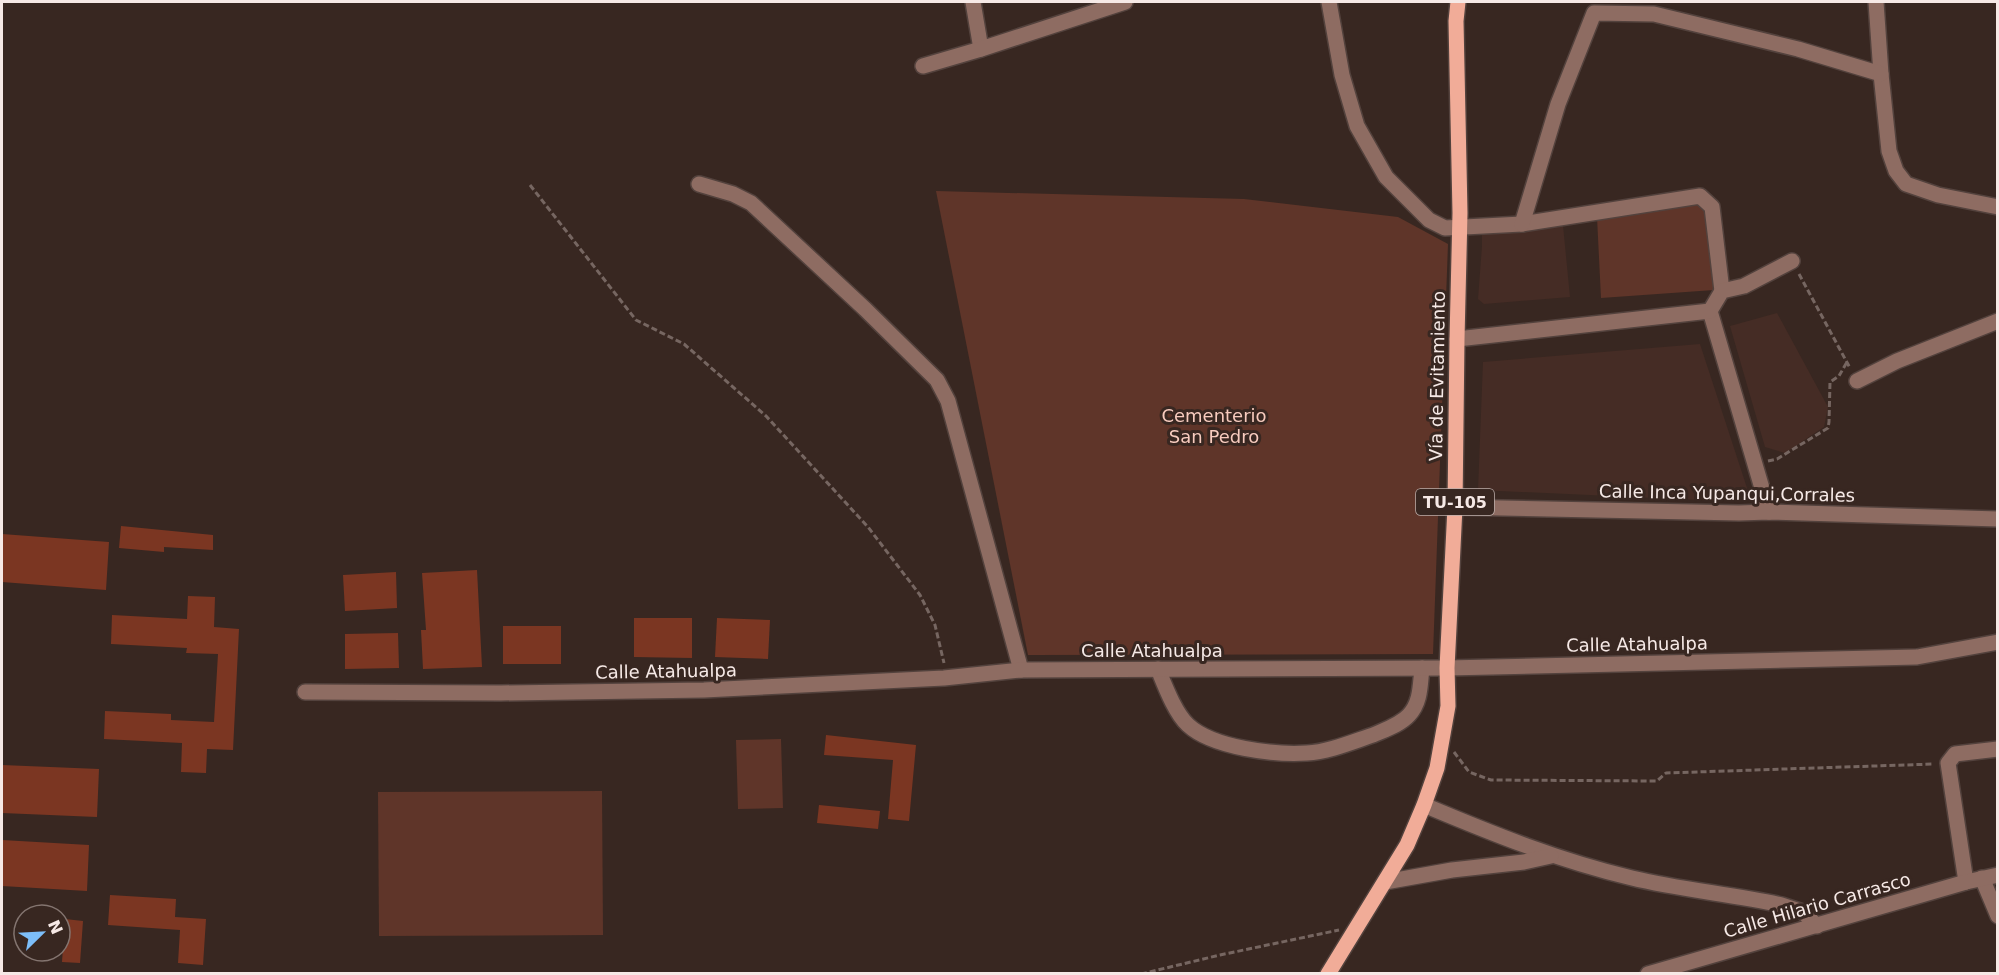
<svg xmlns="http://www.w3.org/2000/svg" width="1999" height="975" font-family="'DejaVu Sans',sans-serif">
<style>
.built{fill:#452c25}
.green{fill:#5f3529}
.building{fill:#7b3622}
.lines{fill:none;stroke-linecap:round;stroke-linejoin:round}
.minor-casing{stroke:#53423d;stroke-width:18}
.major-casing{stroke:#53423d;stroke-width:18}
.path{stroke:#766661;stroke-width:3;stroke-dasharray:6 3;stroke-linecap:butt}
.minor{stroke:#8e6c62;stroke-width:15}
.major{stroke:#f1ac98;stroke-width:15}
.labels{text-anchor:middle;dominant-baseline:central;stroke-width:6;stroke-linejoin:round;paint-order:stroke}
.shield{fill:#382721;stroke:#bdafab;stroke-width:1.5}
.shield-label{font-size:16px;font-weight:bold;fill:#f6e9e6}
.street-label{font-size:18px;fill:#f6e9e6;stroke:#382721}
.park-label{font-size:18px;fill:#f7cbbe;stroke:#382721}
</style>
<rect width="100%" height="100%" fill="#382721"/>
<!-- built -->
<g class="built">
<polygon points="1562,215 1570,297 1484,304 1478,299 1482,246 1482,224"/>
<polygon points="1777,313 1828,407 1824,427 1785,453 1765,447 1730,326"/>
<polygon points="1700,344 1748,491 1744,502 1478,490 1483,362"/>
</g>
<!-- green -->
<g class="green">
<polygon points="936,191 1244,199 1398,217 1448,244 1433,654 1028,655"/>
<polygon points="1696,203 1705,209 1708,215 1714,290 1601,298 1597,217"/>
<polygon points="781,739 783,808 738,809 736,740"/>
<polygon points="602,791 603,935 379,936 378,792"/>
</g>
<!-- building -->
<g class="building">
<polygon points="121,526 213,535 213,550 164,547 164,552 119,548"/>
<polygon points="2,534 109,542 106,590 2,582"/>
<polygon points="477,570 482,667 423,669 421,630 426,630 422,573"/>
<polygon points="396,572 397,608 345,611 343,575"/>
<polygon points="188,596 215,597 214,627 239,629 233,750 207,749 206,773 181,772 182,743 104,739 105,711 171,714 171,720 214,722 218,654 186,653 187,648 111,644 112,615 187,619"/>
<polygon points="634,618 692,618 692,658 634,657"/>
<polygon points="717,618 770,620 768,659 715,657"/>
<rect x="503" y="626" width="58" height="38"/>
<polygon points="398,633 399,668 345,669 345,634"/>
<polygon points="826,735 916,745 909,821 888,819 893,760 824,755"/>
<polygon points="2,765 99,769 97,817 2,813"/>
<polygon points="819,805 880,811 878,829 817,823"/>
<polygon points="2,840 89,845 87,891 2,886"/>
<polygon points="110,895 176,899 175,917 206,919 203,965 178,963 180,930 108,925"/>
<polygon points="65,919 83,921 80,963 62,962"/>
</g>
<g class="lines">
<defs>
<g id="minor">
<polyline points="973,2 981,49"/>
<polyline points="1329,2 1342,75 1357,126 1386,177 1429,220 1445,228 1522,224 1700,196 1712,207 1722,291"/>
<polyline points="1876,2 1881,74 1889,151 1896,171 1906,184 1938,195 1998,207"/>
<polyline points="923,66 981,49 1125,2"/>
<polyline points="699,184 733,194 751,203 865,309 937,380 948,401 1021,670"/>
<polyline points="1522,224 1558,104 1594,13 1654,14 1798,49 1881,74"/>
<polyline points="1710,311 1769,512"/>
<polyline points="1457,339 1710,311 1722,291 1744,286 1792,261"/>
<polyline points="1857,381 1897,361 1998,321"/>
<polyline points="1455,507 1739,513 1769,512 1998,519"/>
<path d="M1158,669C1165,686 1175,713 1188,725C1213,748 1274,755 1307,753C1328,752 1352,742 1373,735C1384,730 1400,725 1409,715C1421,702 1420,685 1422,668"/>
<polyline points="305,692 501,693 704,690 944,678 1021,670 1447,668 1917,657 1998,642"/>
<path d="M1424,805C1493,834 1560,861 1632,878C1681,890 1732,894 1782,905L1803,912L1817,926"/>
<polyline points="1982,878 1998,916"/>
<polyline points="1385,882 1452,870 1524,862 1551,856"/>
<polyline points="1966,882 1948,763 1955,754 1998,749"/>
<polyline points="1648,974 1966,882 1998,875"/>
</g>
<polyline id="major" points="1328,974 1407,845 1424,805 1437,768 1448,706 1447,668 1455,507 1457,339 1460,213 1456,21 1458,2"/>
</defs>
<!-- minor casing -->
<use href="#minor" class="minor-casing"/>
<!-- major casing -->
<use href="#major" class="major-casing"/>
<!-- path -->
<g class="path">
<polyline points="530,185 636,320 684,344 766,416 868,527 920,595 935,625 944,663"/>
<polyline points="1799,274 1850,368"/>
<polyline points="1768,461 1777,459 1828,428 1829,422 1830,382 1839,376 1847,362"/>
<polyline points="1454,752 1469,772 1491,780 1657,781 1666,773 1934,764"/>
<polyline points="1141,974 1220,955 1339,930"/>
</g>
<!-- minor -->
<use href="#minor" class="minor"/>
<!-- major -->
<use href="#major" class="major"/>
</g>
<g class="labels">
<!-- shield labels -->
<rect class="shield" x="1416" y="489" width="78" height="26" rx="4.5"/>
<g class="shield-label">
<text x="1455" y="502">TU-105</text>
</g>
<!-- street labels -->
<g class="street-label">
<text transform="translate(1437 376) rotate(-89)">Vía de Evitamiento</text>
<text transform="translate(1727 493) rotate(1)">Calle Inca Yupanqui,Corrales</text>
<text transform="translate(1637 644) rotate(-1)">Calle Atahualpa</text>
<text x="1152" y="650">Calle Atahualpa</text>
<text transform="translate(666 671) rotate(-1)">Calle Atahualpa</text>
<text transform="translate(1817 905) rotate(-16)">Calle Hilario Carrasco</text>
</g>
<!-- park labels -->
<g class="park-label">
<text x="1214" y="415">Cementerio<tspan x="1214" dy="21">San Pedro</tspan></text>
</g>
</g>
<!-- border -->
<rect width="1999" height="975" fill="none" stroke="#f6e9e6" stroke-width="6"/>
<!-- north arrow -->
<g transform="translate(42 933) rotate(66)"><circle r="28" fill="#382721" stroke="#847570" stroke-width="1.5"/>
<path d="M0-4.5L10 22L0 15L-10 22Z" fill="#7dbef9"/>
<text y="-9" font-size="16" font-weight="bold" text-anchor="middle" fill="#f6e9e6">N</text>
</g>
</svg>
